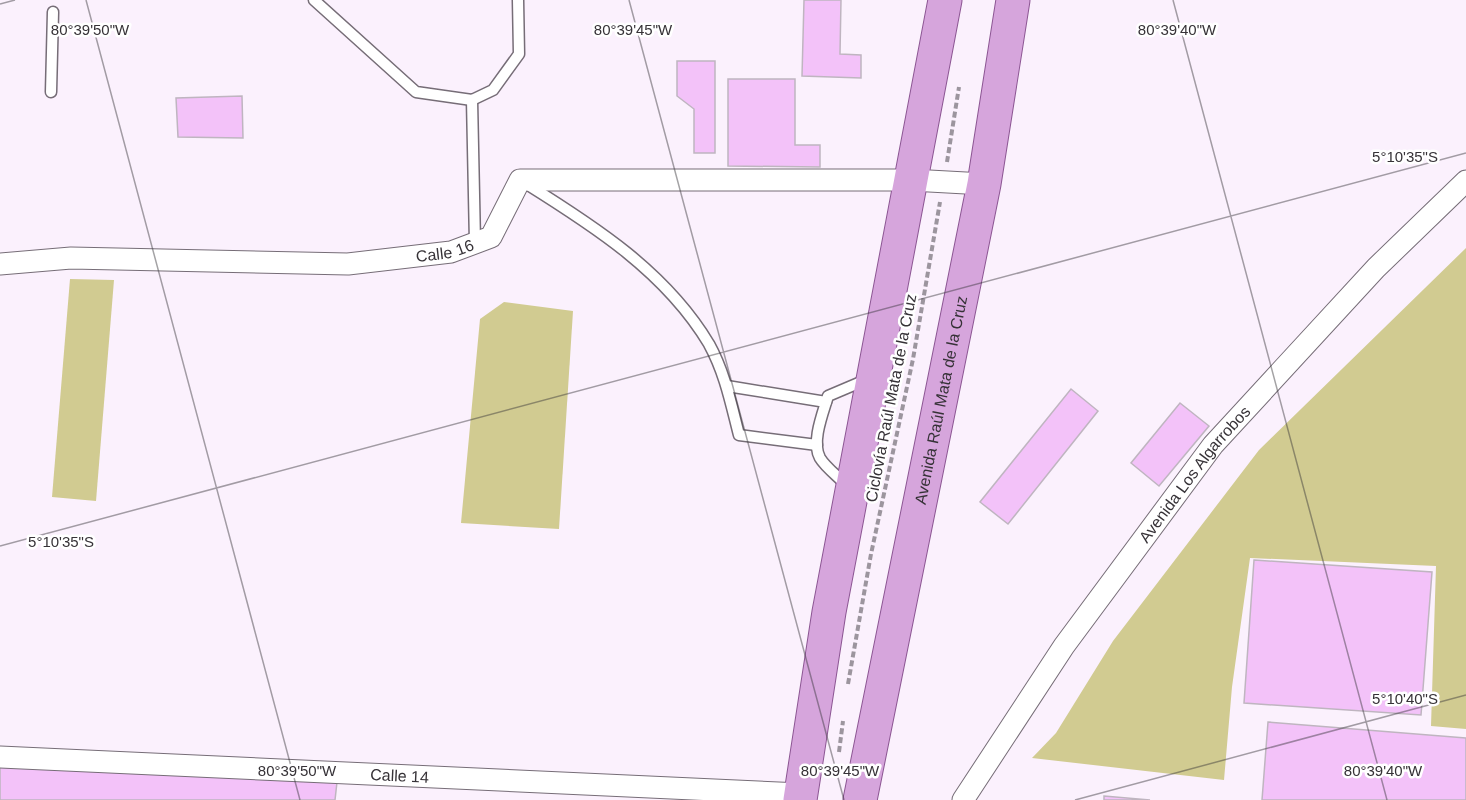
<svg xmlns="http://www.w3.org/2000/svg" width="1466" height="800" font-family="Arial,sans-serif">
<style>
.green{fill:#d1cb91}
.building{fill:#f3c2f9;stroke:#bfb5c0;stroke-width:1.5}
.lines{fill:none;stroke-linecap:round;stroke-linejoin:round}
.lane-casing{stroke:#766d77;stroke-width:13}
.street-casing{stroke:#766d77;stroke-width:23}
.primary-casing{stroke:#8c5693;stroke-width:35}
.path{stroke:#9c959e;stroke-width:4;stroke-dasharray:6 3;stroke-linecap:butt}
.lane{stroke:#fff;stroke-width:10}
.street{stroke:#fff;stroke-width:21}
.primary{stroke:#d6a5dc;stroke-width:33}
.ticks{fill:none;stroke:#363237;stroke-width:1.5;stroke-opacity:0.45}
.labels{text-anchor:middle;dominant-baseline:central;stroke-width:5;stroke-linejoin:round;paint-order:stroke}
.street-label{font-size:16px;fill:#363237;stroke:#fff}
.ticks-label{font-size:15px;text-anchor:middle;fill:#363237;stroke:#fff;stroke-width:5;stroke-linejoin:round;paint-order:stroke}
</style>
<rect width="100%" height="100%" fill="#fbf1fd"/>
<!-- green -->
<g class="green">
<polygon points="1466,248 1466,729 1431,726 1436,566 1250,558 1232,687 1224,780 1032,758 1056,733 1113,641 1259,450"/>
<polygon points="70,279 114,280 96,501 52,497"/>
<polygon points="504,302 573,311 559,529 461,523 480,319"/>
</g>
<!-- building -->
<g class="building">
<polygon points="804,0 841,0 840,54 861,55 861,78 802,76"/>
<polygon points="677,61 715,61 715,153 694,153 694,109 677,96"/>
<polygon points="728,79 795,79 795,145 820,145 820,167 728,166"/>
<polygon points="242,96 243,138 178,137 176,98"/>
<polygon points="1071,389 1098,411 1008,524 980,502"/>
<polygon points="1180,403 1209,426 1159,486 1131,463"/>
<polygon points="1254,560 1432,572 1421,715 1244,703"/>
<polygon points="1268,722 1466,738 1466,800 1262,800"/>
<polygon points="0,764 337,782 335,800 0,800"/>
<polygon points="1104,796 1150,800 1104,800"/>
</g>
<g class="lines">
<defs>
<g id="lane">
<polyline points="314,0 416,92 472,100 493,90 519,54 518,0"/>
<polyline points="51,92 53,12"/>
<polyline points="472,100 475,243"/>
<path d="M525,183C594,226 666,272 709,344C725,373 731,404 739,435L817,445"/>
<polyline points="727,386 826,402"/>
<path d="M847,486C839,477 826,468 820,458C811,442 823,413 828,396L868,379"/>
</g>
<g id="street">
<path id="s1" d="M0,264L71,258L348,264L451,252L491,237L520,180H911L984,184"/>
<path id="s2" d="M0,757L801,794"/>
<path id="s3" d="M963,800L1064,646L1213,445L1376,268L1466,181"/>
</g>
<g id="primary">
<polyline points="800,800 829,612 945,0"/>
<path id="s4" d="M860,800L984,184L1013,0"/>
</g>
</defs>
<!-- lane casing -->
<use href="#lane" class="lane-casing"/>
<!-- street casing -->
<use href="#street" class="street-casing"/>
<!-- primary casing -->
<use href="#primary" class="primary-casing"/>
<!-- path -->
<g class="path">
<polyline points="947,162 959,87"/>
<polyline points="848,684 871,554 913,359 940,202"/>
<polyline points="839,752 843,721"/>
</g>
<!-- lane -->
<use href="#lane" class="lane"/>
<!-- street -->
<use href="#street" class="street"/>
<!-- primary -->
<use href="#primary" class="primary"/>
</g>
<!-- ticks -->
<path class="ticks" d="M86,0L300,800M629,0L844,800M1173,0L1387,800M0,4L15,0M0,546L1466,153M1075,800L1466,695"/>
<g class="labels">
<!-- street labels -->
<g class="street-label">
<text stroke="none"><textPath href="#s1" startOffset="446">Calle 16</textPath></text>
<text transform="translate(891 398) rotate(-79)">Ciclovía Raúl Mata de la Cruz</text>
<text stroke="none"><textPath href="#s4" startOffset="408">Avenida Raúl Mata de la Cruz</textPath></text>
<text stroke="none"><textPath href="#s3" startOffset="400">Avenida Los Algarrobos</textPath></text>
<text stroke="none"><textPath href="#s2" startOffset="400">Calle 14</textPath></text>
</g>
</g>
<g class="ticks-label">
<text x="90" y="35">80°39'50"W</text>
<text x="633" y="35">80°39'45"W</text>
<text x="1177" y="35">80°39'40"W</text>
<text x="1405" y="162">5°10'35"S</text>
<text x="61" y="547">5°10'35"S</text>
<text x="1405" y="704">5°10'40"S</text>
<text x="297" y="776">80°39'50"W</text>
<text x="840" y="776">80°39'45"W</text>
<text x="1383" y="776">80°39'40"W</text>
</g>
</svg>
